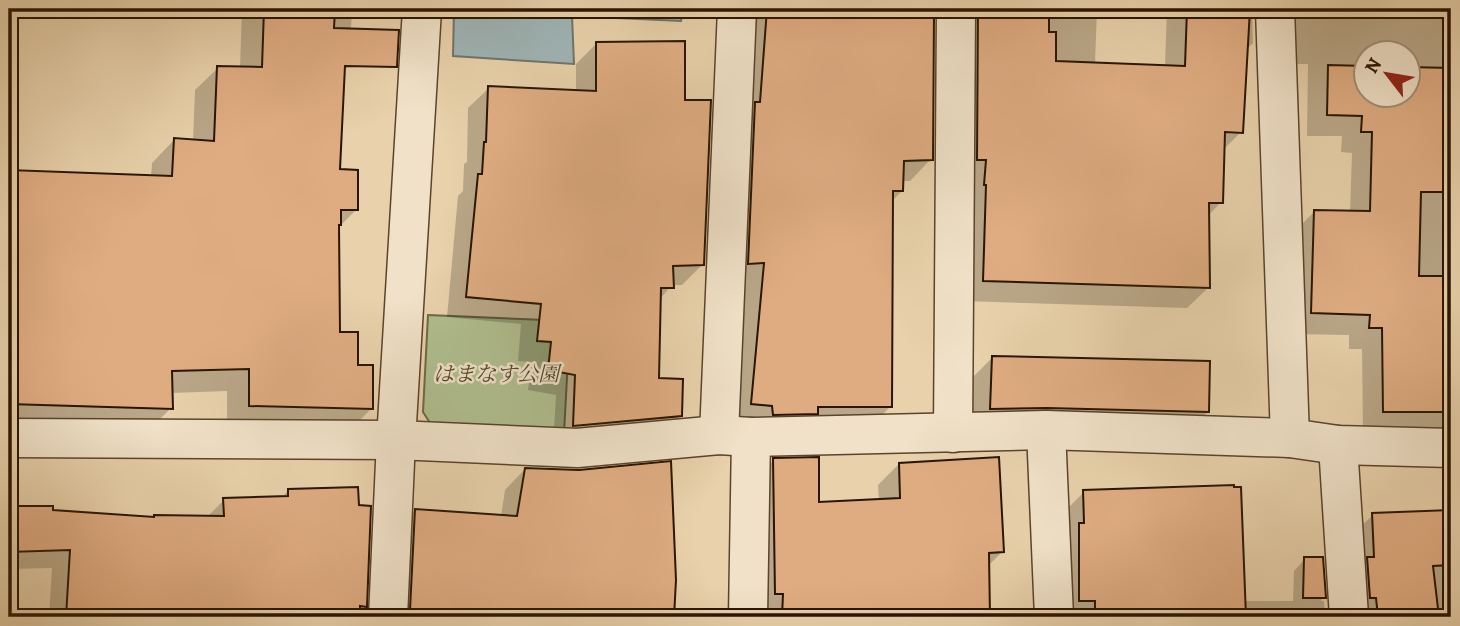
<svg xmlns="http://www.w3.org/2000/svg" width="1460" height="626" font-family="Alegreya,'Noto Serif JP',serif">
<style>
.green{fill:#afbd8e;stroke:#6c6948;stroke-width:2}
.water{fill:#9eb4b6;stroke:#70746e;stroke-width:2}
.shadow{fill:#0003;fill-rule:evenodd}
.building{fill:#dfac82;stroke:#2a1502;stroke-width:2}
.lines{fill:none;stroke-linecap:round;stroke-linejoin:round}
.street-casing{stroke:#5a442c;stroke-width:41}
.street{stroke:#f0e1c8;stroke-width:38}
.labels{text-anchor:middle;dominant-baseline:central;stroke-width:5;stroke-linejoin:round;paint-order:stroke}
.park-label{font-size:21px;font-style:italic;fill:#52472c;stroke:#f0e1c8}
</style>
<rect width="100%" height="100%" fill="#e8d1ab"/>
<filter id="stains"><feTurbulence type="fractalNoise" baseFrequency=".00286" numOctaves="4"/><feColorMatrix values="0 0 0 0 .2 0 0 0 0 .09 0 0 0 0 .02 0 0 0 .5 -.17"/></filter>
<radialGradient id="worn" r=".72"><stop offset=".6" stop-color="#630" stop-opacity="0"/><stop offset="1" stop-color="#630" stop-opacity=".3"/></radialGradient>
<!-- green -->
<polygon class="green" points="428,315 570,321 564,433 434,429 423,412"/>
<!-- water -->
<polygon class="water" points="454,9 683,9 681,21 572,16 574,64 453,56"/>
<!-- shadow -->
<g class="shadow">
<polygon points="242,9 352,9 349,65 343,71 338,171 356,210 338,228 338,334 356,367 371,409 348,432 227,428 227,391 171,393 171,408 148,431 9,427 9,172 151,177 152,163 174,140 193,141 195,90 218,68 240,68"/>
<polygon points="749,9 932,9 931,159 910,181 902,181 902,191 891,202 890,407 869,428 731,424"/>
<polygon points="938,9 1097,9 1095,64 1165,67 1167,9 1252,9 1253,43 1246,50 1241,132 1223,150 1221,202 1208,216 1209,287 1187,308 963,301"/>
<path d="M1257,9H1451V443L1363,432L1362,349H1349V335L1290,334L1293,233L1314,212L1350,213L1352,153L1341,152L1342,136H1307L1308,64H1278ZM1366,52H1408V94H1366Z"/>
<polygon points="596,44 684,101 703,264 682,285 672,285 659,300 658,380 680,416 660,436 553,445 556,395 528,390 532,362 518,361 521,324 447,317 458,196 463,191 464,164 467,162 468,108 489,88 576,92 576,64"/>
<polygon points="992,358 1208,412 1186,433 969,430 971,379"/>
<polygon points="774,460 818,503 879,501 878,485 899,464 1003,551 987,567 988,617 752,617 753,481"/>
<polygon points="669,463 676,617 391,617 395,531 415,510 501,516 505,490 525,469 579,472"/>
<polygon points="289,490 365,606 358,613 358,617 49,617 52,568 9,569 9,508 51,508 51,511 153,518 206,518 224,500 281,498"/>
<polygon points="1084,492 1243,601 1293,601 1294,571 1305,559 1324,597 1321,601 1324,601 1325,617 1059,617 1063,513"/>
<polygon points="1451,512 1451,617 1360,617 1355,532 1373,515"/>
</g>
<!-- building -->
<g class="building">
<polygon points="264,9 335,9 334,28 399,30 397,67 345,66 340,169 358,170 358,210 341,210 341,225 339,225 340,332 358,332 358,365 373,365 373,409 249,406 249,369 172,371 173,409 9,404 9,170 172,176 174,138 214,141 217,66 262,67"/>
<polygon points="767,9 816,12 816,17 934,14 933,160 904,161 903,191 893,191 892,407 818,407 818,414 773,415 772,406 751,404 764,263 748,264 755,102 760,102"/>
<polygon points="978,9 1049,9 1049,32 1056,32 1056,61 1185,66 1187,9 1250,9 1243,133 1225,132 1223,203 1209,203 1210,288 983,281 986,185 984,185 986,160 977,160"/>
<polygon points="685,41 685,100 711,100 704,265 673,266 674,288 661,288 659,378 683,379 682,416 573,426 575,375 548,370 551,342 537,341 541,304 466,297 478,174 482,174 484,142 486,142 488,86 596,91 596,42"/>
<polygon points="1328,65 1366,66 1366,94 1408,94 1408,67 1451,68 1451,192 1421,192 1419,276 1451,276 1451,412 1383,412 1382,328 1369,328 1370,315 1311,313 1314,210 1370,211 1372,132 1361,132 1362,116 1327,115"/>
<polygon points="992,356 1210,361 1209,412 1047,408 990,409"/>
<polygon points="819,457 819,502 900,498 899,463 999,457 1004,552 989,553 990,617 782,617 783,594 775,594 773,458"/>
<polygon points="671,461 676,580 674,617 493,617 493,615 410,610 415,509 517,516 525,468 579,470"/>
<polygon points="1234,485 1234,487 1241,487 1246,617 1095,617 1095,601 1079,601 1079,523 1084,523 1083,490"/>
<polygon points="358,487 359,505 371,506 367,607 360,606 360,617 66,617 70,550 9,552 9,506 53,506 53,510 154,517 154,515 224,516 223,498 288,496 288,489"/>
<polygon points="1451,510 1451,565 1433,566 1439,617 1378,617 1376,598 1370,598 1367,557 1374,557 1372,513"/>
<polygon points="1304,557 1323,557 1326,598 1303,598"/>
</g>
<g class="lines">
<defs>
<g id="street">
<polyline points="1275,9 1290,438"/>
<polyline points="1046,430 1054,617"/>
<polyline points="953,433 956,9"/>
<polyline points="719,435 737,9"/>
<polyline points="9,438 396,440 577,448 719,435 751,437 1046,430 1290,438 1338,445 1451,448"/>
<polyline points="1338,445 1349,617"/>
<polyline points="388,617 396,440 422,9"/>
<polyline points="748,617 751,437"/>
</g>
</defs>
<!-- street casing -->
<use href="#street" class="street-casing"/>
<!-- street -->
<use href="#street" class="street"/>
</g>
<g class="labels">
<!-- park labels -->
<g class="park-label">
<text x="496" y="374">はまなす公園</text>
</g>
</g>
<!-- margin -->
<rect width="1460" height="626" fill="none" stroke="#e8d1ab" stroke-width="35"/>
<rect x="10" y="10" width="1439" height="605" fill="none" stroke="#2a1502" stroke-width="3.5"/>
<rect x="18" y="18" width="1425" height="591" fill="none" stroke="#2a1502" stroke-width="2"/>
<!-- north arrow -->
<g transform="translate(1387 74) rotate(301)"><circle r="33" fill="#f0e1c8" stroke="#a18f79" stroke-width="2"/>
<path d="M0-5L12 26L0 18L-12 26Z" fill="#8f2418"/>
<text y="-10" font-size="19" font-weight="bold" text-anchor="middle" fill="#2a1502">N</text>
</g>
<rect width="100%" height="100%" filter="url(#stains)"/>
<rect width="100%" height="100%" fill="url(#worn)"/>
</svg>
